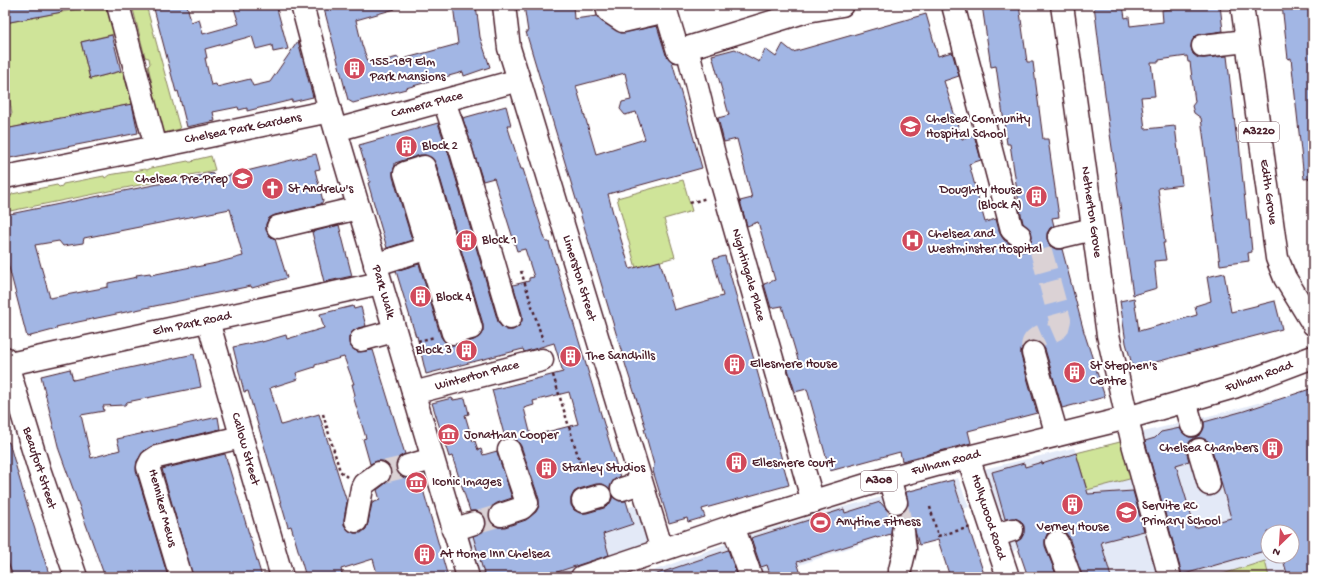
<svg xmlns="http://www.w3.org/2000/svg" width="1318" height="582" font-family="'Gochi Hand',sans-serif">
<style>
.built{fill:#e3e9f7}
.green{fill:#cfe499;stroke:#8c8262}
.building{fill:#a2b6e4;stroke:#4a1f2b;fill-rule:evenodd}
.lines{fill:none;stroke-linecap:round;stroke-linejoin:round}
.minor-tunnel{stroke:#dbd2d5;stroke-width:22;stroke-dasharray:22 11;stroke-linecap:butt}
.minor-casing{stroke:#4a1f2b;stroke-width:25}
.major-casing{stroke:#4a1f2b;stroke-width:25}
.highway-casing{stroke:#4a1f2b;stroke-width:25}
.path{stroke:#4a1f2b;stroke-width:2.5;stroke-dasharray:3 3;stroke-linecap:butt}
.minor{stroke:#fff;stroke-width:22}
.major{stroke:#fff;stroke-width:22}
.highway{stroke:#fff;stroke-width:22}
.labels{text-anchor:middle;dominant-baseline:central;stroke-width:4;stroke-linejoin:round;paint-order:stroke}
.shield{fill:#fff;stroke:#80626b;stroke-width:1}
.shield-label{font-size:12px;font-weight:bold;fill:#4a1f2b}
.poi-label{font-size:13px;fill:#4a1f2b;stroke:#fff;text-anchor:start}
.street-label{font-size:13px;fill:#4a1f2b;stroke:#fff}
</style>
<rect width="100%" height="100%" fill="#fff"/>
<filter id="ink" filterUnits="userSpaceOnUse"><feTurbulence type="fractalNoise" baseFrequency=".025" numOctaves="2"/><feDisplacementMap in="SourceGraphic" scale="8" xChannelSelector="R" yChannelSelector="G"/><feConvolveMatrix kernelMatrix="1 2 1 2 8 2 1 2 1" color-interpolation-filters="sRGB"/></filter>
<g filter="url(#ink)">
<!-- built -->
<g class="built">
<polygon points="1276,398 1297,470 1240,486 1268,550 1268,556 1282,556 1288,577 1111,577 1096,523 1010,552 984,469 1074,448 1076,453 1128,440 1135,434 1225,412"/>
<polygon points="958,478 969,507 764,577 637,577 744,537 835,509"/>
<polygon points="636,505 651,544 559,577 480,577 465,529 493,521 502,545"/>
</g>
<!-- green -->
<g class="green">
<polygon points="98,5 106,5 114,34 81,42 90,79 121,71 123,72 132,104 5,129 5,115 12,114 5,71 5,23"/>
<polygon points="132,5 146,5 180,129 163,133 148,66 150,64 149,58 145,57"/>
<polygon points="211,156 215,170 5,212 5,195 8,197 11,196 12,194 57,185 59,187 62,186 63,184 104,176 105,178 109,175 145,169 147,170 151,168 188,161 189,162 192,162 194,160"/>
<polygon points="683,180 692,211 664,219 675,257 636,268 617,198"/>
<polygon points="1128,440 1137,477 1087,490 1076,453"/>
<polygon points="1265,561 1269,577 1213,577"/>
</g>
<!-- building -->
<g class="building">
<polygon points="5,5 62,5 62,12 5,23"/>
<polygon points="153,5 187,5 191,22 199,19 203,34 239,24 233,5 276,5 288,49 273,52 272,45 256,49 252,36 205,49 207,58 205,58 211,85 216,84 217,87 250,79 253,86 270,82 298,41 313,97 292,102 292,100 247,111 247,108 239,110 238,107 213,112 215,121 187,127 178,91 176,92"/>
<polygon points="323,5 394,5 395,9 356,20 362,45 369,64 398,57 399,60 458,44 453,5 476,5 480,37 490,67 464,76 463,72 406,88 406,89 353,103 348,100"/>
<path d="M524,5H573L574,19L597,16L601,21L621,33L657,26L666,55L672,61L702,168L608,194L613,213L630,269L660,261L674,310L723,296L713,259L725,256L789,485L702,509L705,517L688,522L687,518L669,523L653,471L654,465L644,429H646L627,370L526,32H528ZM625,73L631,100L622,102L620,109L625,115L636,112L645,139L596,154L576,86Z"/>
<polygon points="982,5 1019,5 1027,62 1033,62 1043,139 1048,139 1059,217 1052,218 1054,226 1050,228 1047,233 1047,239 1050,246 1056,249 1062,249 1084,332 1105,397 1062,408 1045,349 1041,344 1036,341 1030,341 1024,345 1021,350 1021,356 1037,413 968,431 971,443 902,461 900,452 830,471 807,389 795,392 787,366 799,363 782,306 771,308 764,284 775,280 758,222 747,226 740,201 752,198 737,139 724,142 718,118 729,115 712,55 735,49 759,62 765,49 776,57 783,44 793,52 926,14 938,56 952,52 959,76 944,81 962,139 974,135 981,160 969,164 985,222 996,219 1000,234 1004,240 1015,247 1017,253 1025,251 1025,247 1030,243 1032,237 1031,231 1023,223 1020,210 1010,144 1007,144 996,66 991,67"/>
<polygon points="1094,5 1123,5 1125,18 1129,17 1130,26 1163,22 1162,10 1207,5 1220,5 1223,31 1202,34 1196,36 1192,41 1191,47 1193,54 1198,58 1204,58 1227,56 1237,142 1239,142 1242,173 1247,220 1249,220 1252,252 1248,253 1249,261 1220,265 1201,118 1194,113 1192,106 1195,102 1190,62 1188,62 1187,56 1159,60 1159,62 1151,62 1155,96 1141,97 1145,129 1175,126 1182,185 1158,188 1165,243 1163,243 1166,260 1154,261 1157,288 1133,295 1109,127"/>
<polygon points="1282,5 1313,5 1313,178 1304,179 1291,58 1288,59"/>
<polygon points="112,35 121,71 90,79 81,42"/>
<polygon points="132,104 138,133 5,159 5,129"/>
<path d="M506,106L511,125H507L521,169H523L546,242H549L620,477L613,481L610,489L603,484H596L579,489L574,492L571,498V505L574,510L580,513H587L604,508L609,505L612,499V496L619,501H626L633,524L603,534L609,555L542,577H485L473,536L484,531L486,526V519L482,513L476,511H470L452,456L449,457L432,403L452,398L453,400L465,398L469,414L465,415L473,442L475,441L478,450L481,449L483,455L497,451L512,498L497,503L491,507L489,512V519L492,524L498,527H505L526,520L536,512L539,505V499L521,446L517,440L512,438H505L492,390L563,372L554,343L524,352L523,349L426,374L417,336L416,337L396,271L419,264L441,337L445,342L450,345H456L474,340L480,336L483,331V324L436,164L432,158L425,155H420L395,163V165L393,171V177L412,240L387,248L368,183L370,182L359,145L438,123L449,155L498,322L502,327L507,330H513L519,326L522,321V314L513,285L529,281V278L534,277L525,249L517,251L494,178L483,181L462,116L463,118ZM569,392L578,424L531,436L524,408L534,405L533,401Z"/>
<path d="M316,154L320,169L315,170L323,201L321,204L275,215L269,218L266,224V230L269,235L275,239L287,278L252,288L251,286L78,322L56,327L57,329L27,337L5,252V215L213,173L214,179ZM230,209L243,256L216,263L196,267V266L151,275L150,273L136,275L137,277L108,283V287L50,298L35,245L59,241L63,246L83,243L84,238Z"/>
<polygon points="339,225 352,276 324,282 312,232"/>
<polygon points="1224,273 1231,312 1275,301 1282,329 1133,368 1126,343 1120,301 1134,298 1139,331 1197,315 1195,306 1211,301 1207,277"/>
<path d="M353,306L354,309L361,307L366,326L358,328L352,332L349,337V344L353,349L358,352L373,350L405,454L399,457L396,463V470L399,475L405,478L418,476L420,479L448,577H378L373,559L341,569L343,577H306L291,526L288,527L248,391L244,392L233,347L262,341V342L286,335L287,339L324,328L320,314ZM344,357L354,384H352L355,395L353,396L366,438L363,439L370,464L377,461H384L389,466L391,472L390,478L386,483L377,490L380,500L372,503L368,523L366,529L361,533H354L348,530L344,525V519L347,502L319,414L281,425L270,388L298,379L296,373L315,367V365Z"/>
<polygon points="194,354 201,387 127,402 125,405 103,406 104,411 81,415 91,458 120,450 117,439 218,417 220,429 154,445 144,451 137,461 136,471 168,577 105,577 59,450 41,376 70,369 73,380"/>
<path d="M1313,388V577H1288L1282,556H1292V532H1268V550L1181,575V571L1145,441L1155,438L1161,432L1180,428L1184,434L1189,437H1196L1201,434L1204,428V422L1244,411ZM1195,438H1202L1208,441L1211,446L1231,518L1195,528L1176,465L1189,461L1187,454V447L1190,441Z"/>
<polygon points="9,442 25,498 50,577 13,577 5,553 5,443"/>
<polygon points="1076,453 1088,494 1133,491 1144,531 1101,542 1111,577 1082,577 1069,537 1065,532 1059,530 1052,530 1047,534 1045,540 1045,546 1057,577 1028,577 1016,542 1021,539 1024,533 1024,526 1021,521 1015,518 1005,519 992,472 1024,463 1025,467 1042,462 1042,464"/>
<polygon points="225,454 262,577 193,577 162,469"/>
<polygon points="953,480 985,577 950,577 938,540 919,545 913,524 908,520 902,519 896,521 892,526 891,534 877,538 876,537 797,562 802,577 771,577 767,565 761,567 751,538 844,509 845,513 880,502 888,511 893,514 899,514 905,511 908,505 906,492"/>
<polygon points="728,550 738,577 655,577 654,575"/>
</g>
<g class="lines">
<!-- minor-tunnel -->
<g class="minor-tunnel">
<path d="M1033,353C1028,334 1047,336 1058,328L1060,320L1038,240"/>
<polyline points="379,473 408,466"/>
<polyline points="896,502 903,531"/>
<polyline points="474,523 501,515"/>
</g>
<defs>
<g id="minor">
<polyline points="302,5 330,111 468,577"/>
<polyline points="504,5 509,48 519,80 662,550"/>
<polyline points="607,5 608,11 623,21 666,11 678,51 807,11 842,5"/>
<polyline points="953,5 1012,230 1020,236"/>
<polyline points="1062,5 1108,335 1133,444 1169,574"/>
<polyline points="1203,46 1246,41"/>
<polyline points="687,48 717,166 813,502"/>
<polyline points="444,101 461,151 510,318"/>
<polyline points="336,130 519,80"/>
<polyline points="156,147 330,111"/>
<polyline points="5,177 156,147 118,5"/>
<polyline points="278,227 358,208"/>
<polyline points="1059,237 1093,229"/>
<path d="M375,265C398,257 422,250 446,243L471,328L453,333L405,173L424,167L446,243"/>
<polyline points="208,321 282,577"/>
<polyline points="361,340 394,331"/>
<polyline points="1033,353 1057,435"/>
<polyline points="5,358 39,469 76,577"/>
<polyline points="5,365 380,283"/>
<polyline points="413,393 542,360"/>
<polyline points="1185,401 1192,425"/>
<polyline points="1199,450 1209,484"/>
<polyline points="968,457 1008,577"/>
<polyline points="408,466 432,459"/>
<polyline points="889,478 896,502"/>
<polyline points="622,489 641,483"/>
<polyline points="583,501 600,496"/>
<polyline points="501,515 522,508 527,503 509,450"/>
<polyline points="356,521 362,488 364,484 379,473"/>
<polyline points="733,526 751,577"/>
<polyline points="453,530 474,523"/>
<polyline points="994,536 1012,530"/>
<polyline points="1057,542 1070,577"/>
<polyline points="181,577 148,467 151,461 157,457 241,437"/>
<polyline points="900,577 900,570 905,549 903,531"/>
</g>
<polyline id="major" points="582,577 733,526 889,478 940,464 1127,418 1234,387 1313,357"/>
<polyline id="highway" points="1242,5 1277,258 1285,278 1313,324"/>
</defs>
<!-- minor casing -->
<use href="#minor" class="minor-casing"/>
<!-- major casing -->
<use href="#major" class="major-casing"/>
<!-- highway casing -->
<use href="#highway" class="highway-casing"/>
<!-- path -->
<g class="path">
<polyline points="690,203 707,198"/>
<polyline points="521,271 543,341"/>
<polyline points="418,341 435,337"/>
<polyline points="553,375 583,472"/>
<polyline points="323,414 340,471 347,477"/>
<polyline points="930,507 938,536 971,527"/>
</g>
<!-- minor -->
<use href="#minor" class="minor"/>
<!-- major -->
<use href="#major" class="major"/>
<!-- highway -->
<use href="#highway" class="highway"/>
</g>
</g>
<!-- icons -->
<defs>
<symbol id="building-disc" viewBox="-11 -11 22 22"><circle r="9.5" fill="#d1495b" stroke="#fff"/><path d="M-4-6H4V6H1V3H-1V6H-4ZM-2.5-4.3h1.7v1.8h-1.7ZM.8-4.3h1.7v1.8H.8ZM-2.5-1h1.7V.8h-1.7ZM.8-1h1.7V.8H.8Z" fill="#fff"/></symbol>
<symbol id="school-disc" viewBox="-11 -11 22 22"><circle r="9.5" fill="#d1495b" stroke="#fff"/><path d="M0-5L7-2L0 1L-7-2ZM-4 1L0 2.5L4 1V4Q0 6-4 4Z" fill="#fff"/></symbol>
<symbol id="church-disc" viewBox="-11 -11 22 22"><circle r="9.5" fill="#d1495b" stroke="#fff"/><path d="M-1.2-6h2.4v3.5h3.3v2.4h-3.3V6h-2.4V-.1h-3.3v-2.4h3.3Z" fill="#fff"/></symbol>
<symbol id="hospital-disc" viewBox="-11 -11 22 22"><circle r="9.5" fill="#d1495b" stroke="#fff"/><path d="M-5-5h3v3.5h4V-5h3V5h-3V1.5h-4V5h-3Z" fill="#fff"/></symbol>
<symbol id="museum-disc" viewBox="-11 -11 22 22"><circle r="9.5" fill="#d1495b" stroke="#fff"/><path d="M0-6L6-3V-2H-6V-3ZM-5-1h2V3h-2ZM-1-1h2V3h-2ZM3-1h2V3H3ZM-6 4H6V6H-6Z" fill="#fff"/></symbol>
<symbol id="stadium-disc" viewBox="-11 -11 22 22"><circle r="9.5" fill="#d1495b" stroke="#fff"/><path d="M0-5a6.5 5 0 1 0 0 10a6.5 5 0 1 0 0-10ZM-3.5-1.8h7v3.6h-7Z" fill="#fff"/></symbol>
</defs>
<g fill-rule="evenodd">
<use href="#building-disc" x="342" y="56" width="25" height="25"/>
<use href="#school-disc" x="898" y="114" width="25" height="25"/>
<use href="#building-disc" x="394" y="134" width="25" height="25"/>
<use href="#school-disc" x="230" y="166" width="25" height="25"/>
<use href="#church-disc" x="260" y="176" width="25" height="25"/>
<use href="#building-disc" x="1024" y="184" width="25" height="25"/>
<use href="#building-disc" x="454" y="228" width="25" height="25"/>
<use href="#hospital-disc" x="900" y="228" width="25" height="25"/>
<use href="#building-disc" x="408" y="284" width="25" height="25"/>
<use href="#building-disc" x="454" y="338" width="25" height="25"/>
<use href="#building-disc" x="558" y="344" width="25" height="25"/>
<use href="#building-disc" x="722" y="352" width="25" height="25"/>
<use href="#building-disc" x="1062" y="360" width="25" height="25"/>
<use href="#museum-disc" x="436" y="422" width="25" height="25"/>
<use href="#building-disc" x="1260" y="436" width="25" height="25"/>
<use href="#building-disc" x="724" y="450" width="25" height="25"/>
<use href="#building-disc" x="534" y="456" width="25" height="25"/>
<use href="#museum-disc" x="404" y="470" width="25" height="25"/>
<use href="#building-disc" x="1060" y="492" width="25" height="25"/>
<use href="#school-disc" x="1114" y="500" width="25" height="25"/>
<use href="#stadium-disc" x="808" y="510" width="25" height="25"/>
<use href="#building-disc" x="412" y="542" width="25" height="25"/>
</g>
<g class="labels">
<!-- shield labels -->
<g class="shield">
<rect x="1239" y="122" width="40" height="20" rx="3"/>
<rect x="861" y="471" width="36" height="20" rx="3"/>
</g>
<g class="shield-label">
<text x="1259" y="132">A3220</text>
<text x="879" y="481">A308</text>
</g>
<!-- poi labels -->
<g class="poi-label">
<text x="370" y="62">155-189 Elm<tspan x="370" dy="15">Park Mansions</tspan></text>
<text x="926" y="119">Chelsea Community<tspan x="926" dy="15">Hospital School</tspan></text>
<text x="422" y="146">Block 2</text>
<text x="228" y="179" text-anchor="end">Chelsea Pre-Prep</text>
<text x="288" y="189">St Andrew's</text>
<text x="1022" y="190" text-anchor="end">Doughty House<tspan x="1022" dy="15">(Block A)</tspan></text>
<text x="928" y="234">Chelsea and<tspan x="928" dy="15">Westminster Hospital</tspan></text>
<text x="482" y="240">Block 1</text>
<text x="436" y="297">Block 4</text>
<text x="452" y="350" text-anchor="end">Block 3</text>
<text x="586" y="356">The Sandhills</text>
<text x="750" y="364">Ellesmere House</text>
<text x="1090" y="366">St Stephen's<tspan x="1090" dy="15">Centre</tspan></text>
<text x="464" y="435">Jonathan Cooper</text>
<text x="1258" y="448" text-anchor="end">Chelsea Chambers</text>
<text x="752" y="463">Ellesmere court</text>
<text x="562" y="468">Stanley Studios</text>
<text x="432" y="482">Iconic Images</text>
<text x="1142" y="506">Servite RC<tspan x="1142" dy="15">Primary School</tspan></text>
<text x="836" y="522">Anytime Fitness</text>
<text x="1073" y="527" text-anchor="middle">Verney House</text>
<text x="440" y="554">At Home Inn Chelsea</text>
</g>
<!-- street labels -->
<g class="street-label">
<text transform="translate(427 105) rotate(-15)">Camera Place</text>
<text transform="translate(243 129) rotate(-11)">Chelsea Park Gardens</text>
<text transform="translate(1268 192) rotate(82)">Edith Grove</text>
<text transform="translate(1091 212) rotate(82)">Netherton Grove</text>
<text transform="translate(748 275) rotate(74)">Nightingale Place</text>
<text transform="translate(579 278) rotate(73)">Limerston Street</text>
<text transform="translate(383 292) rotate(74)">Park Walk</text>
<text transform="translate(192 324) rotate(-12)">Elm Park Road</text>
<text transform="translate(477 376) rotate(-15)">Winterton Place</text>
<text transform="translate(1259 377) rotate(-20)">Fulham Road</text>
<text transform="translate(245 449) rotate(74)">Callow Street</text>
<text transform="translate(946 463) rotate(-15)">Fulham Road</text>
<text transform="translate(39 468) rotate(72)">Beaufort Street</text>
<text transform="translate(162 508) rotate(75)">Henniker Mews</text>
<text transform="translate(988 517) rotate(72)">Hollywood Road</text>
</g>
</g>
<!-- margin -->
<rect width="1318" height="582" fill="none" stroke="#fff" stroke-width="20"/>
<rect x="10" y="10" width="1298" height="562" fill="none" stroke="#4a1f2b" stroke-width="1.5" filter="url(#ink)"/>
<!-- north arrow -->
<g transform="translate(1280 544) rotate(205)"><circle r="19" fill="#ffffff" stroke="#b7a5aa"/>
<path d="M0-3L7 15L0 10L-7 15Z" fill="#d1495b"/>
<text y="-6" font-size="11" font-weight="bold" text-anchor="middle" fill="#4a1f2b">N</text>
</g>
</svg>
